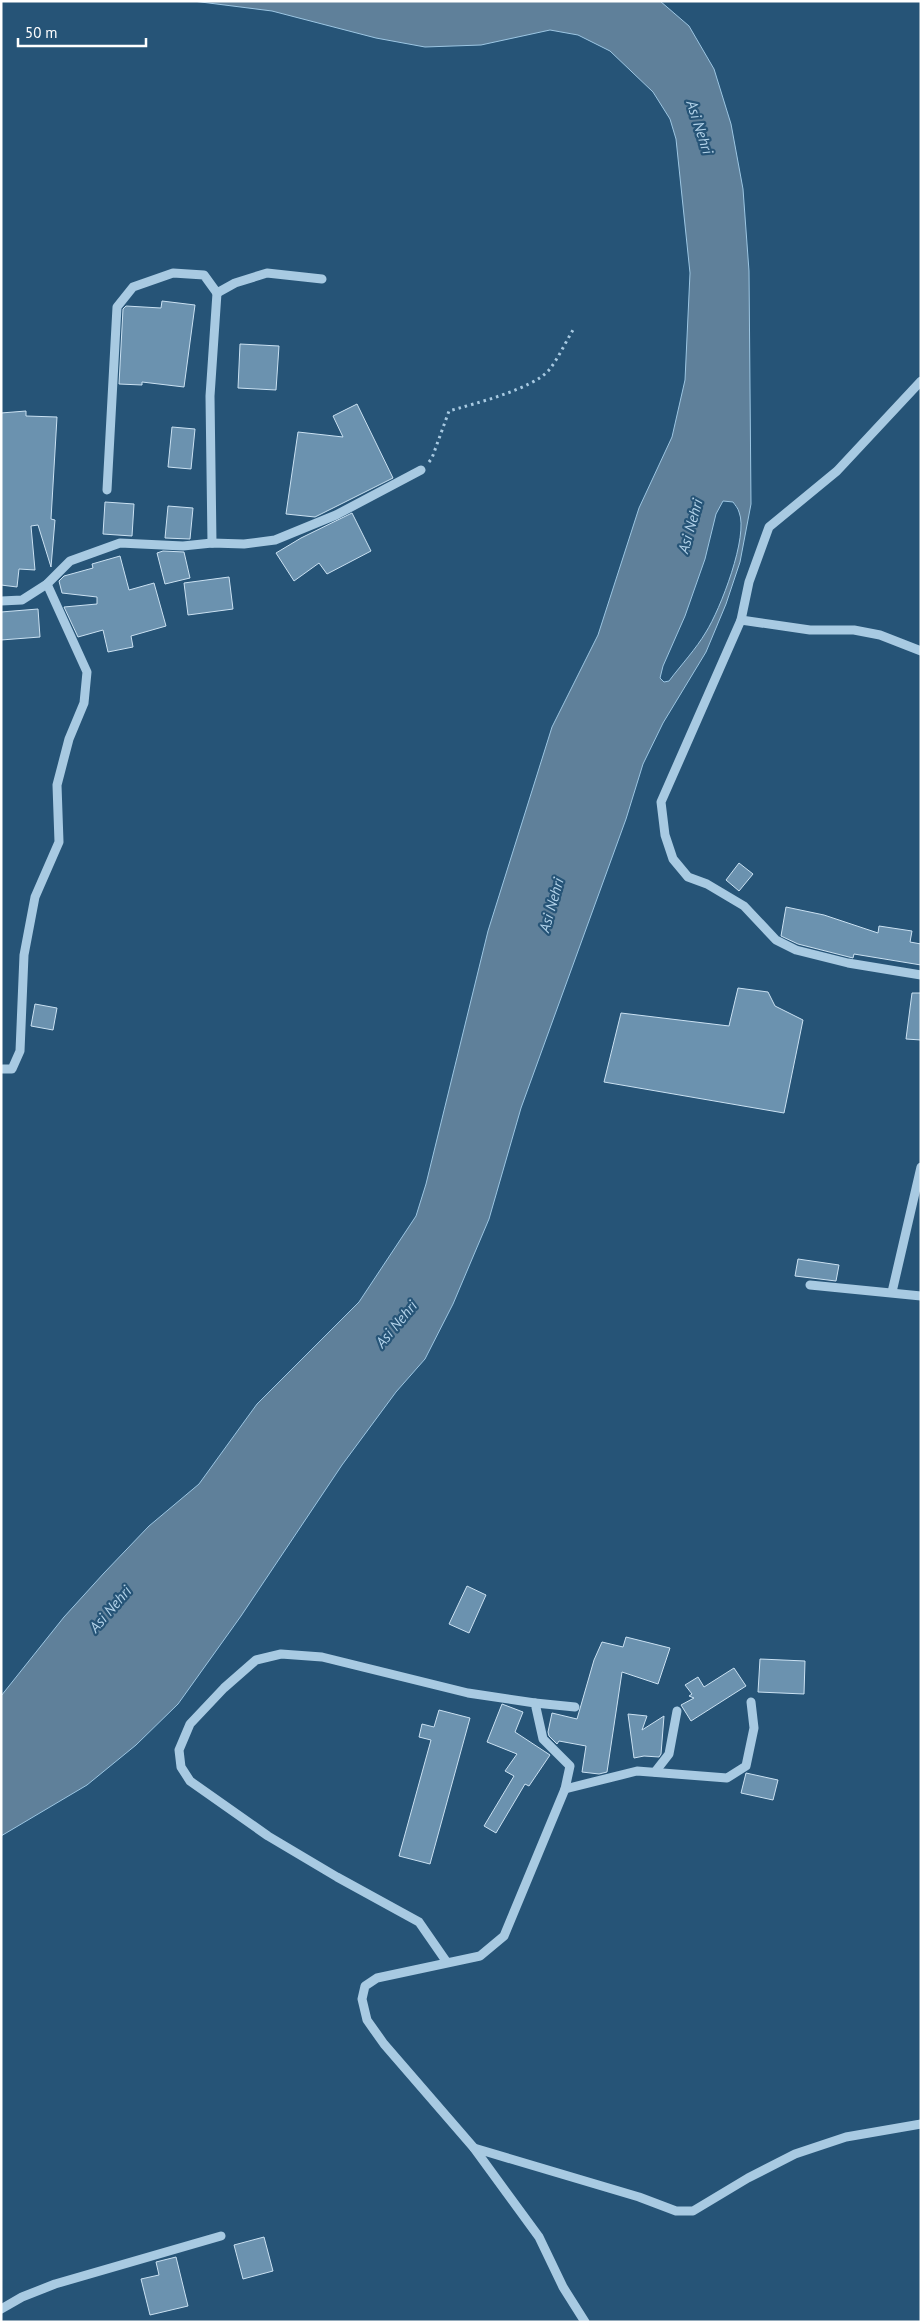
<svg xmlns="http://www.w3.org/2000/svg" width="922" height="2323" font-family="'PT Sans',sans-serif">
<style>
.water{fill:#5f809a;stroke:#9cc6e3;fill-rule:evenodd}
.building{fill:#6b92af;stroke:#cae1f2}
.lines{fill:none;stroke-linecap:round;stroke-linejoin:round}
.path{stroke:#a8cae2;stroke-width:3;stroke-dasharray:2.5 4;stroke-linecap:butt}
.minor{stroke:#a8cae2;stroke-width:9}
.labels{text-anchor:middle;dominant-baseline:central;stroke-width:4.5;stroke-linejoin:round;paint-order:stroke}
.water-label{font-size:15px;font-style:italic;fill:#b3d3ea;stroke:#265477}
</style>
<rect width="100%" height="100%" fill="#265477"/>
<!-- water -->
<path class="water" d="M193,1H660L689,26L714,69L731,124L743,189L749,271L751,504L740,562L726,604L706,652L663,723L643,764L626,819L521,1108L489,1219L453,1304L425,1359L396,1392L342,1465L241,1616L178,1704L136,1745L87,1785L1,1836V1696L64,1617L104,1573L149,1526L199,1484L257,1404L359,1302L416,1216L426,1184L488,931L552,727L598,635L639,508L672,437L685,380L690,273L676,139L670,119L653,92L610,51L578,35L550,30L481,45L425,47L376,38L272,11ZM723,501L733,502C735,505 738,508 739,512C749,536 720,610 706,632C696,649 681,665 669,681L664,682L660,678L663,666L685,616L705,559L716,514Z"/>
<!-- building -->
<g class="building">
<polygon points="162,301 195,305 184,387 142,382 142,385 119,384 123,309 126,306 161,308"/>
<polygon points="240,344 279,346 276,390 238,388"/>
<polygon points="357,404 393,478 315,517 286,514 298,432 343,437 333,416"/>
<polygon points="26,411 26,416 57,417 51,519 55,520 51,567 38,525 31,526 35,570 19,569 17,587 1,585 1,413"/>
<polygon points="172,427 195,429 191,469 168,467"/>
<polygon points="105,502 134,504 132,536 103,534"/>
<polygon points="168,506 193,508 190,539 165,538"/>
<polygon points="352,513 371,551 327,574 319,563 294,581 276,553 301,538"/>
<polygon points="163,551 184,552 190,578 165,584 157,553"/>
<polygon points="120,556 129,590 154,583 166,626 131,636 133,647 108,652 103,630 78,637 64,607 97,604 97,597 62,593 59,581 64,576 93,568 92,564"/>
<polygon points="229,577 233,609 188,615 184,583"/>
<polygon points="38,609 40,637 1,640 1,612"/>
<polygon points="739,863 753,874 739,891 726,880"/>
<polygon points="786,907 824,915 878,933 879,926 912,931 910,942 921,944 921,965 854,954 853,958 849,957 798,944 781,936"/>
<polygon points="738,988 768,992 775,1006 803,1020 784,1113 604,1082 621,1013 729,1026"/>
<polygon points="912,993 921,993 921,1040 906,1039"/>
<polygon points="35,1004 57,1008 53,1030 31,1026"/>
<polygon points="798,1259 839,1265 836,1281 795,1276"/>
<polygon points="467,1586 486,1595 469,1633 449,1624"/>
<polygon points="626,1637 670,1648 658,1684 622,1672 607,1772 599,1774 582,1772 586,1746 559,1741 557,1744 549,1736 548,1732 552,1713 577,1719 594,1660 602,1642 623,1647"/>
<polygon points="760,1659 805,1661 804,1694 758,1692"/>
<polygon points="734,1668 746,1686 691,1721 681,1705 694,1698 689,1696 692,1694 685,1685 698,1677 704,1687"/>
<polygon points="502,1704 523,1712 515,1732 550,1755 529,1786 525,1784 496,1833 484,1826 514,1776 505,1771 517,1754 487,1742"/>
<polygon points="439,1710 470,1718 430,1864 399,1856 431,1740 419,1737 422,1724 434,1727"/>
<polygon points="628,1714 647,1716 642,1730 664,1716 661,1754 659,1757 644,1756 634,1758"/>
<polygon points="746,1773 778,1780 773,1800 741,1793"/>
<polygon points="264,2237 273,2271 243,2279 234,2245"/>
<polygon points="176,2257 188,2306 150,2315 141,2279 159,2275 156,2262"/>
</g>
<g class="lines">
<!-- path -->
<path class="path" d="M429,462L432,458L449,411C473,404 533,389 549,370C558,359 565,343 573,330"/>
<!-- minor -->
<g class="minor">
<polyline points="921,381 837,471 769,527 749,582 741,620 661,802 665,835 673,859 688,877 707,884 744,906 776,940 796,950 848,963 921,975"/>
<polyline points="107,490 117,307 133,287 173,273 204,275 217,293 235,283 267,273 322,279"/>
<polyline points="212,543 210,396 217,293"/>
<polyline points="1,601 22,600 47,584 70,561 120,543 183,546 212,543 244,544 275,540 336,515 421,470"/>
<polyline points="741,620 810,630 854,630 880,635 921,651"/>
<polyline points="1,1069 12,1069 20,1051 24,955 35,897 59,842 57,785 69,739 84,703 87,672 47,584"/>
<polyline points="810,1285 921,1296"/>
<polyline points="892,1292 921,1167"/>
<polyline points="535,1703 575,1707"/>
<polyline points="655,1772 669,1754 677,1711"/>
<polyline points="565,1789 637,1771 727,1778 746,1766 754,1728 751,1702"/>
<polyline points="446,1961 419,1922 337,1877 268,1836 190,1781 181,1767 179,1750 190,1724 224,1688 256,1660 281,1654 322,1657 468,1693 535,1703 543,1739 570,1766 565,1789 504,1936 480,1956 377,1978 365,1986 362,1999 367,2020 384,2044 474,2148 539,2237 563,2287 585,2322"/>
<polyline points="474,2148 639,2197 676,2211 693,2211 748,2178 795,2154 846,2137 921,2124"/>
<polyline points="1,2309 22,2297 55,2284 221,2236"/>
</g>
</g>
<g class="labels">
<!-- water labels -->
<g class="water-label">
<text transform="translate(700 127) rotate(72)">Asi Nehri</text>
<text transform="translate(690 526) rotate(-74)">Asi Nehri</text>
<text transform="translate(551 905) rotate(-74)">Asi Nehri</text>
<text transform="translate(396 1324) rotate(-50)">Asi Nehri</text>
<text transform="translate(110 1609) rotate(-49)">Asi Nehri</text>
</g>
</g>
<!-- border -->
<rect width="922" height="2323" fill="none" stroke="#ffffff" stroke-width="5"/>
<!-- scale -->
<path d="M18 38v8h128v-8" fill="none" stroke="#ffffff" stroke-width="2.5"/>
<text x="25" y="38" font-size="15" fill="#ffffff" stroke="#265477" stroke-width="4" paint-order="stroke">50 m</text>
</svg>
